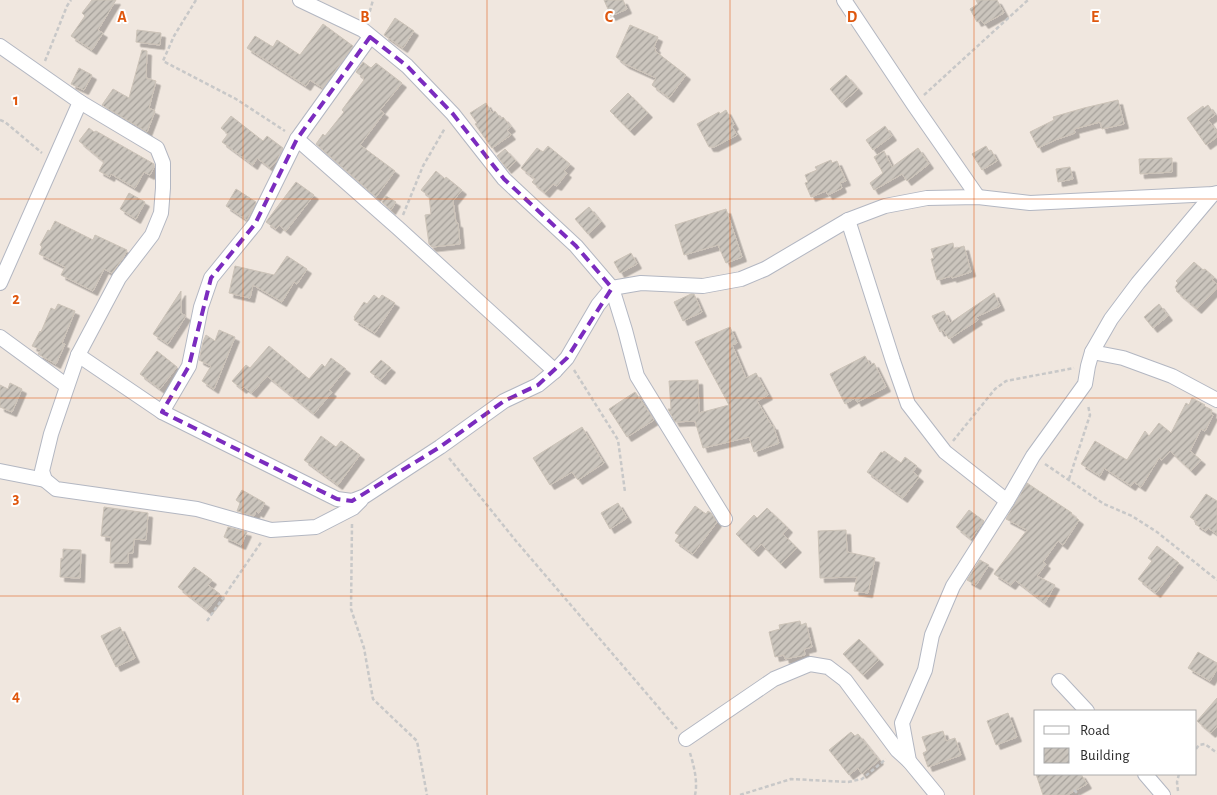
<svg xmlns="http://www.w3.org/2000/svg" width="1217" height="795" font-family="'Alegreya Sans',sans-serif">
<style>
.building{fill:url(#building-hatch);stroke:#ccc3b8;filter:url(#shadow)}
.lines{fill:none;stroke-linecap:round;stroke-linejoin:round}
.minor-casing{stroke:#b3b7c2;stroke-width:16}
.path{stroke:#c8c8c8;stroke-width:2.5;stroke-dasharray:4 2.5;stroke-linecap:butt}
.minor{stroke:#fff;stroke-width:14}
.marked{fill:none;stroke:#7b2cbf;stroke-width:4;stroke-dasharray:10 6;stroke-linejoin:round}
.grid{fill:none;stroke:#df570e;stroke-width:1;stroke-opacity:0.55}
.grid-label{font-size:16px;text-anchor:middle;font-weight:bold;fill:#df570e;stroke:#fff;stroke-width:4;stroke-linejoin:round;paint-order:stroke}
</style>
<defs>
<pattern id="building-hatch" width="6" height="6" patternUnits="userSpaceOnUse" patternTransform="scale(1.25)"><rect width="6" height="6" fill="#cbc5bd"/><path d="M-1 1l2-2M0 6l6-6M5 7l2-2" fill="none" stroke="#a5a09a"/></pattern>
<filter id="shadow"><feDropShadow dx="4.5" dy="4.5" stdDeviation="0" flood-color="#0004"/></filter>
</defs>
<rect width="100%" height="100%" fill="#f0e7df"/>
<!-- building -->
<g class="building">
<polygon points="92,0 116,0 98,30 103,33 92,50 71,36 85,16 82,13"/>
<polygon points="604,0 623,0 627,9 611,16"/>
<polygon points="976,0 997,0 1004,13 984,24 981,20 977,22 970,9 978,4"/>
<polygon points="395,18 414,31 403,48 384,35"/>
<polygon points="323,24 353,46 323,88 310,80 306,86 247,48 255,36 273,47 277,40 300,55"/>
<polygon points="630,25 658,37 654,47 656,48 655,51 686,75 669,98 652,85 656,78 625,64 616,57"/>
<polygon points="137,30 161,33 160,45 136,42"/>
<polygon points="142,50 147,51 146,78 156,81 149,108 155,111 147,132 102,105 113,89 129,98"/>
<polygon points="363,62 371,68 376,63 402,83 380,110 384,113 360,145 395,171 376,197 316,144 323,134 325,136 344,112 342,110 364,80 363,79 364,78 356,72"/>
<polygon points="79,68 92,75 84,90 71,84"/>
<polygon points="846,75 858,89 842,103 830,89"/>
<polygon points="628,93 648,113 630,131 610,111"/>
<polygon points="1118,100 1124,124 1102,129 1100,122 1074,129 1075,133 1055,140 1038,148 1030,132 1054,120 1053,117 1084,108"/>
<polygon points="486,103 492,113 495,111 501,119 503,117 511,127 507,130 511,135 492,148 475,124 477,123 470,113"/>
<polygon points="1208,105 1215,115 1208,120 1217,132 1217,137 1206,145 1187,118 1203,106 1204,108"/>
<polygon points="726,110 734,125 732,127 737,135 714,147 709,147 697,124 719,112 720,114"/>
<polygon points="231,116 263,141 267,136 283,148 277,160 270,168 257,158 253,165 222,142 228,134 221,128"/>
<polygon points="885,126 892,136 873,150 866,140"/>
<polygon points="89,128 94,132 96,131 154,164 154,167 150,175 144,172 135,188 111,174 110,177 99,171 104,162 79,141"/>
<polygon points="548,146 570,164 564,171 567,173 557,186 553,184 545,193 532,182 535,179 521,168 537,148 543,152"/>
<polygon points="986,146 989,151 991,150 997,161 982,170 972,154"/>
<polygon points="918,148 929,164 907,181 902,174 874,190 870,183 883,173 874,157 884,151 892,167"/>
<polygon points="505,149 516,161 507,169 497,156"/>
<polygon points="1172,158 1172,172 1140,174 1139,159"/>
<polygon points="831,160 832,163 837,161 846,181 840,183 842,188 828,195 826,191 811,197 805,183 808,182 805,175 817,170 815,167"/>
<polygon points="1070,167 1073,179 1058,182 1056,169"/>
<polygon points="436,171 445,179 446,177 462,190 453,201 456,223 458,223 460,244 432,247 429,244 425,215 431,214 429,196 421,190"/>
<polygon points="296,182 314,195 286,231 279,225 276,229 266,222"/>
<polygon points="236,189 256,202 247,220 226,206"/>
<polygon points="129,193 145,202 136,219 120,209"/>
<polygon points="386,196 396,202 391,210 382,202"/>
<polygon points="589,207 601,222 588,234 575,219"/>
<polygon points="726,209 742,257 726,263 718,245 684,255 675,225"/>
<polygon points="55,221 93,240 95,235 127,250 123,258 112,273 104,269 93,291 61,275 65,267 39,254 42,247 40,245 48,230 50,231"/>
<polygon points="953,243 954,249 964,246 971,272 952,278 952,276 937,280 931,259 934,258 931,249"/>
<polygon points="631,253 637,264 620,273 614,262"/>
<polygon points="287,256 307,269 297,284 294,282 282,302 253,285 250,298 229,293 235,266 274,275"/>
<polygon points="1194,262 1203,270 1205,269 1214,277 1212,280 1217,284 1217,288 1197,309 1176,291 1177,290 1175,287 1178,283 1176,281"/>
<polygon points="181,291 181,313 186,316 168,344 153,334"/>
<polygon points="994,293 1000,306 976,317 978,320 949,339 943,330 940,332 932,316 944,311 950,323"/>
<polygon points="691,294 694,294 702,312 683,321 674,302"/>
<polygon points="374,295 379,299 382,295 395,303 375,333 354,320 355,318 354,317 364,302 367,304"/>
<polygon points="58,304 75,311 62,343 65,344 56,364 38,354 41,350 32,346 40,331 41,332 51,308 55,310"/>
<polygon points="1159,304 1168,316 1153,328 1144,317"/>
<polygon points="730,327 737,343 732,345 746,378 756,373 768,395 757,401 772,426 773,425 779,443 754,452 749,437 703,448 695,421 675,422 668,409 671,409 669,381 698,380 699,413 729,405 695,342"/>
<polygon points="219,330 235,337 214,389 202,381 211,366 199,360 203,342 206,335 215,341"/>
<polygon points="269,346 309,379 322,364 325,367 331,358 346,369 329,390 332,392 314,414 267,376 252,393 244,387 242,389 232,381 246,365 250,368"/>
<polygon points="157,351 177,367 160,389 140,374"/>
<polygon points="865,356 870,365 874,363 886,387 857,402 855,398 845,404 830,374"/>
<polygon points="381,360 391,368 381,380 370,372"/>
<polygon points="10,383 22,389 12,412 0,407 0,385 8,389"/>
<polygon points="635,392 654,420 627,437 609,409"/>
<polygon points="1192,398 1205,405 1204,406 1212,410 1211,414 1213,415 1205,431 1201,429 1190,451 1201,460 1191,471 1170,451 1162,460 1159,458 1141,487 1134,482 1131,486 1104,468 1100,476 1081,464 1095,441 1127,460 1145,431 1149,436 1159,423 1171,433 1186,403 1189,405"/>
<polygon points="582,427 604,463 578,480 572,472 550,485 533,458"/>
<polygon points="321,436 336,447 341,441 360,455 338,485 304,460"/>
<polygon points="884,451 901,463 905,457 917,466 913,472 919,477 903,498 867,472 881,452 883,453"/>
<polygon points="1027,483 1072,513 1071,514 1079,520 1063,545 1058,541 1043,562 1046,564 1037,576 1055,585 1045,603 1015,580 1011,585 994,574 1027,530 1006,519"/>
<polygon points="242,490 265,503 259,513 256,511 254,516 237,511 240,503 236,500"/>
<polygon points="1206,494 1217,501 1217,534 1208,528 1206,531 1195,524 1197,522 1190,517"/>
<polygon points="618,503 627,518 610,529 601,513"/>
<polygon points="695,506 706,514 708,511 711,513 717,522 693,554 675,541 679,535 675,533"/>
<polygon points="104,507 148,513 146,540 134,539 133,553 128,553 128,563 110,563 111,537 101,536"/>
<polygon points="767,508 788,528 783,534 797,548 781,564 761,544 754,552 736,534 754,515 757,518"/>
<polygon points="969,510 984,521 971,539 956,527"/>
<polygon points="228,527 247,532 241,545 224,537"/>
<polygon points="846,530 847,552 875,558 868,593 854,591 857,577 820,578 818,531"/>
<polygon points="1157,546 1179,563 1156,593 1138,579 1152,561 1148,558"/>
<polygon points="63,549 81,550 80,578 60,577 61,558 63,559"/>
<polygon points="980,560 989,565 976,585 967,580"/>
<polygon points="194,567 212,580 208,585 220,594 207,610 178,587"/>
<polygon points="800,621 801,625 806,623 812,647 804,649 805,655 785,659 784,655 775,657 769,632 780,629 779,625"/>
<polygon points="120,627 135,658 116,667 101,636"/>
<polygon points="859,639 879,660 863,675 843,654"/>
<polygon points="1198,652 1217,663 1217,669 1210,681 1188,668"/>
<polygon points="1217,698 1217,726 1211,733 1197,721"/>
<polygon points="1008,713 1017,737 996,745 987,721"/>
<polygon points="943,731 946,741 955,738 961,755 928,767 923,753 927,751 922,737"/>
<polygon points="851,732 855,736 858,734 879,760 862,774 858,768 849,775 829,750"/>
<polygon points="1036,774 1081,774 1087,784 1067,795 1043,795"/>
</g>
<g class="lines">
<defs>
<g id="minor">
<polyline points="300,0 363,30 407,66 453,114 504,179 576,246 612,288 625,330 637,376 725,519"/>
<polyline points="844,0 914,105 978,197"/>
<polyline points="0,46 80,102 157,148 163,163 163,188 161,213 152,235 119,278 78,355 51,434 42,471 45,480 56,489 197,509 271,530 316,527 353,508 361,500"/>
<polyline points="297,139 398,228 555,371"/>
<polyline points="848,220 893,361 908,404 945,452 1007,501"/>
<polyline points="0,283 80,102"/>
<polyline points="0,337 67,386"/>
<polyline points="1092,352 1123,358 1172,376 1217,400"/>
<polyline points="78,355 162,412 337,499 352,501 365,496 440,447 504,401 538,385 555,371 567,358 598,305 612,288 641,283 703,286 741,279 765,269 848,220 885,206 927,198 978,197 1030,203 1213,194 1217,193"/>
<polyline points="162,412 189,366 201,307 211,278 255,224 297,139 370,37"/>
<polyline points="0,471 45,480"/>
<polyline points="1059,681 1087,711"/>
<polyline points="686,739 774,679 810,664 828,667 845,680 897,750 909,761"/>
<polyline points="1145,774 1163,795"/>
<polyline points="937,795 909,761 902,723 925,670 932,635 953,586 1007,501 1033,456 1085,384 1088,366 1092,352 1111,319 1138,283 1213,194"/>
</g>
</defs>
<!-- minor casing -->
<use href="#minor" class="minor-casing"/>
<!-- path -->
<g class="path">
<polyline points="196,0 174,36 163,61 236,99 285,131"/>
<polyline points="368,18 373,0"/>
<polyline points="45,61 67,6 71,0"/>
<polyline points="924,95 1028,0"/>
<polyline points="0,120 5,122 42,153"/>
<polyline points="403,215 423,166 445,128"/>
<polyline points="574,370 618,440 625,492"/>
<polyline points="953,441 995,389 1006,381 1074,368"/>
<polyline points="449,458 516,541 677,729"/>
<polyline points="1045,464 1104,504 1132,516 1157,532 1217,580"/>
<polyline points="1069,479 1090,415 1088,405"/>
<polyline points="352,524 351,609 364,648 373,699 417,741 427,795"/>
<polyline points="207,621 262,541"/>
<polyline points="1196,749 1199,745 1205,744 1217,753"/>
<path d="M690,753C694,766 698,782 695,795"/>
<polyline points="1074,790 1079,795"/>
<polyline points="1178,791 1177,782 1179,774"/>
<polyline points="740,795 791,779 848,782 862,779 886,759"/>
</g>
<!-- minor -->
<use href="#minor" class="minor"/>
</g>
<!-- marked area -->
<path class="marked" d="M370,37L407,66L453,114L504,179L576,246L612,288L567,358L538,385L504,401L440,447L352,501L337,499L162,412L189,366L211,278L255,224L297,139Z"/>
<!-- grid -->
<path class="grid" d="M243,0V795M487,0V795M730,0V795M974,0V795M0,199H1217M0,398H1217M0,596H1217"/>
<g class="grid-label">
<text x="122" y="22">A</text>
<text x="365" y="22">B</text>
<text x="609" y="22">C</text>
<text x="852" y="22">D</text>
<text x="1095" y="22">E</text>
<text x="16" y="105">1</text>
<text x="16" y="304">2</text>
<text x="16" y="503">3</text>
<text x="16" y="701">4</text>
</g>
<!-- legend -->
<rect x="1034" y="710" width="162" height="65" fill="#ffffff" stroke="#ababab"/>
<rect x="1044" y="726" width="25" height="8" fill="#ffffff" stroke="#ababab"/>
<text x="1080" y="735" font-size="15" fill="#2d2d2d">Road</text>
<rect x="1044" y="748" width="25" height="15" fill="url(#building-hatch)" stroke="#ababab"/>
<text x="1080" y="760" font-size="15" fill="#2d2d2d">Building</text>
</svg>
